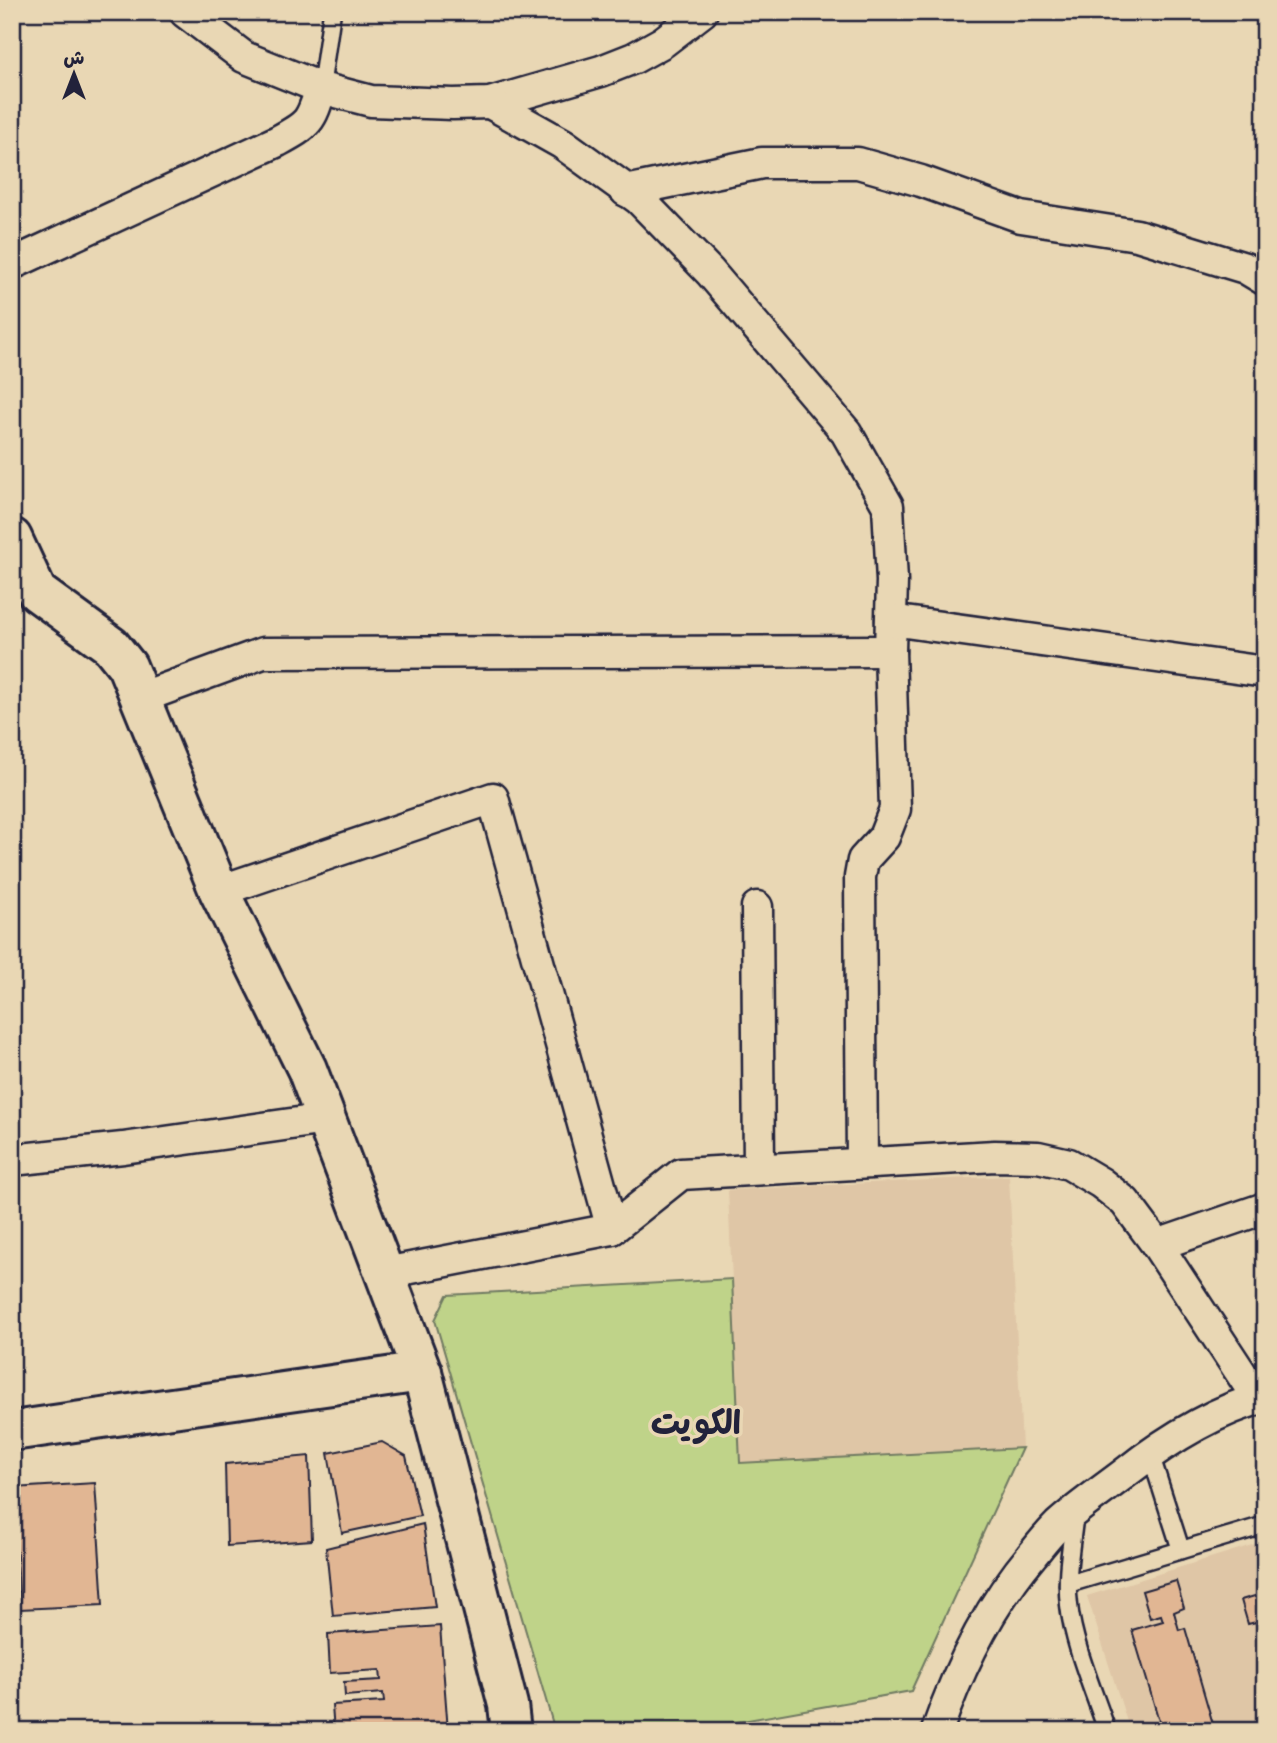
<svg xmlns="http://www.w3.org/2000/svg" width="1277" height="1743" font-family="Itim,'Playpen Sans Arabic',sans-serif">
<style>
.built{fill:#dfc6a6}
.green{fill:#bfd389;stroke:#707a62;stroke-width:2}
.building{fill:#e1b693;stroke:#22223b;stroke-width:2}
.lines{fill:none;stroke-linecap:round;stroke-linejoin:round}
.service-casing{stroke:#22223b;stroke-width:21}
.minor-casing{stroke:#22223b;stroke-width:35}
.tertiary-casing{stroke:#22223b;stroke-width:44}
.service{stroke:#e9d7b4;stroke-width:16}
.minor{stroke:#e9d7b4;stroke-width:30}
.tertiary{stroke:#e9d7b4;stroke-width:38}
.labels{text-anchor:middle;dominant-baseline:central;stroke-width:7;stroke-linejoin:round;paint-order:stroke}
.district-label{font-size:33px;font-weight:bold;fill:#22223b;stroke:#e9d7b4}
</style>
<rect width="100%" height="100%" fill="#e9d7b4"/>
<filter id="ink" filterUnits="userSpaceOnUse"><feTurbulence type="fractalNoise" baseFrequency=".0143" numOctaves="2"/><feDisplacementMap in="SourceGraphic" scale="14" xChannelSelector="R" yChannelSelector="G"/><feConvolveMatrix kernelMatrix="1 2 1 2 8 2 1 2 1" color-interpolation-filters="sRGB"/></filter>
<g filter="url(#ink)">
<!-- built -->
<g class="built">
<polygon points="1009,1176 1022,1448 740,1463 728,1190"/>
<polygon points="1265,1541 1265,1731 1130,1731 1087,1596"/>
</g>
<!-- green -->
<polygon class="green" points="732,1279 740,1463 1022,1448 911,1691 686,1731 555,1731 435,1320 447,1295"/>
<!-- building -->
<g class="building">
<polygon points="382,1442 406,1456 420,1516 342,1533 328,1453"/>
<polygon points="309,1456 312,1540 227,1546 225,1464"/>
<polygon points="95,1483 103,1605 20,1609 13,1488"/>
<polygon points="423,1524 435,1607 333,1616 326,1548"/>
<polygon points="1176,1581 1184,1608 1174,1612 1179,1630 1185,1628 1215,1731 1162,1731 1132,1630 1163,1621 1161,1615 1150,1618 1142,1591"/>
<polygon points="1265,1593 1265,1649 1256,1622 1248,1624 1241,1600"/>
<polygon points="440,1626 448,1731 334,1731 332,1705 384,1702 383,1693 345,1696 344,1682 381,1680 380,1670 330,1673 328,1634"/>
</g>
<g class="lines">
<defs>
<g id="service">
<polyline points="321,88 332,12"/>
<polyline points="1150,1453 1181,1550"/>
<path d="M1075,1512C1072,1542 1065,1575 1069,1605C1073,1644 1094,1692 1107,1731"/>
<polyline points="1068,1584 1265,1525"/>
</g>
<g id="minor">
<polyline points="185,12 244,57 321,88 371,101 453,104 490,103 601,71 634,58 663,42 702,12"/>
<polyline points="490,103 563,144 639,199 710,272 846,432 888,506 892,581 890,651 895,809 884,837 863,860 860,877 862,1163"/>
<polyline points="626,191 762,163 858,163 921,181 1021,217 1137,235 1245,268 1265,280"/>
<path d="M12,264L278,141C309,124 311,122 321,88"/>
<polyline points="891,620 1265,672"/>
<polyline points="140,698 263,653 890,651"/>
<polyline points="219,891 493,798 612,1229"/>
<polyline points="757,907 759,1169"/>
<polyline points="12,1160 123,1148 326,1119"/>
<polyline points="1157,1245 1265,1208"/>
<polyline points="385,1273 612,1229 681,1174 995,1156 1038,1157 1069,1164 1101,1183 1125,1202 1157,1245 1258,1399"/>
<path d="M937,1731C959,1667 989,1606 1033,1554C1041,1544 1049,1534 1058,1525C1079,1506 1103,1490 1125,1473C1167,1440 1213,1411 1265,1397"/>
</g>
<g id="tertiary">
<polyline points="12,538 37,592 111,646 127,666 219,891 307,1069 422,1372 508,1705 511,1731"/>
<polyline points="12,1431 422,1372"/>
</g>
</defs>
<!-- service casing -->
<use href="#service" class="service-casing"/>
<!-- minor casing -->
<use href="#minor" class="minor-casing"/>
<!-- tertiary casing -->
<use href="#tertiary" class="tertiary-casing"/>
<!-- service -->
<use href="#service" class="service"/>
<!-- minor -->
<use href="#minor" class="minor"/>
<!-- tertiary -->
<use href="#tertiary" class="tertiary"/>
</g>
</g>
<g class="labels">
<!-- district labels -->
<g class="district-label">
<text x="696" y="1422">الكويت</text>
</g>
</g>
<!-- margin -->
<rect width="1277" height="1743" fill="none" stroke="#e9d7b4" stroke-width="42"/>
<rect x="21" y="21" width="1235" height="1701" fill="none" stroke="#22223b" stroke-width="2.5" filter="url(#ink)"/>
<!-- north arrow -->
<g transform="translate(74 74)" stroke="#e9d7b4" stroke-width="5" paint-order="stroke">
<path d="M0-5L12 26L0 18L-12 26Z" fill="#22223b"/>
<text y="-10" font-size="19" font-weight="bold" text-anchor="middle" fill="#22223b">ش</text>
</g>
</svg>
